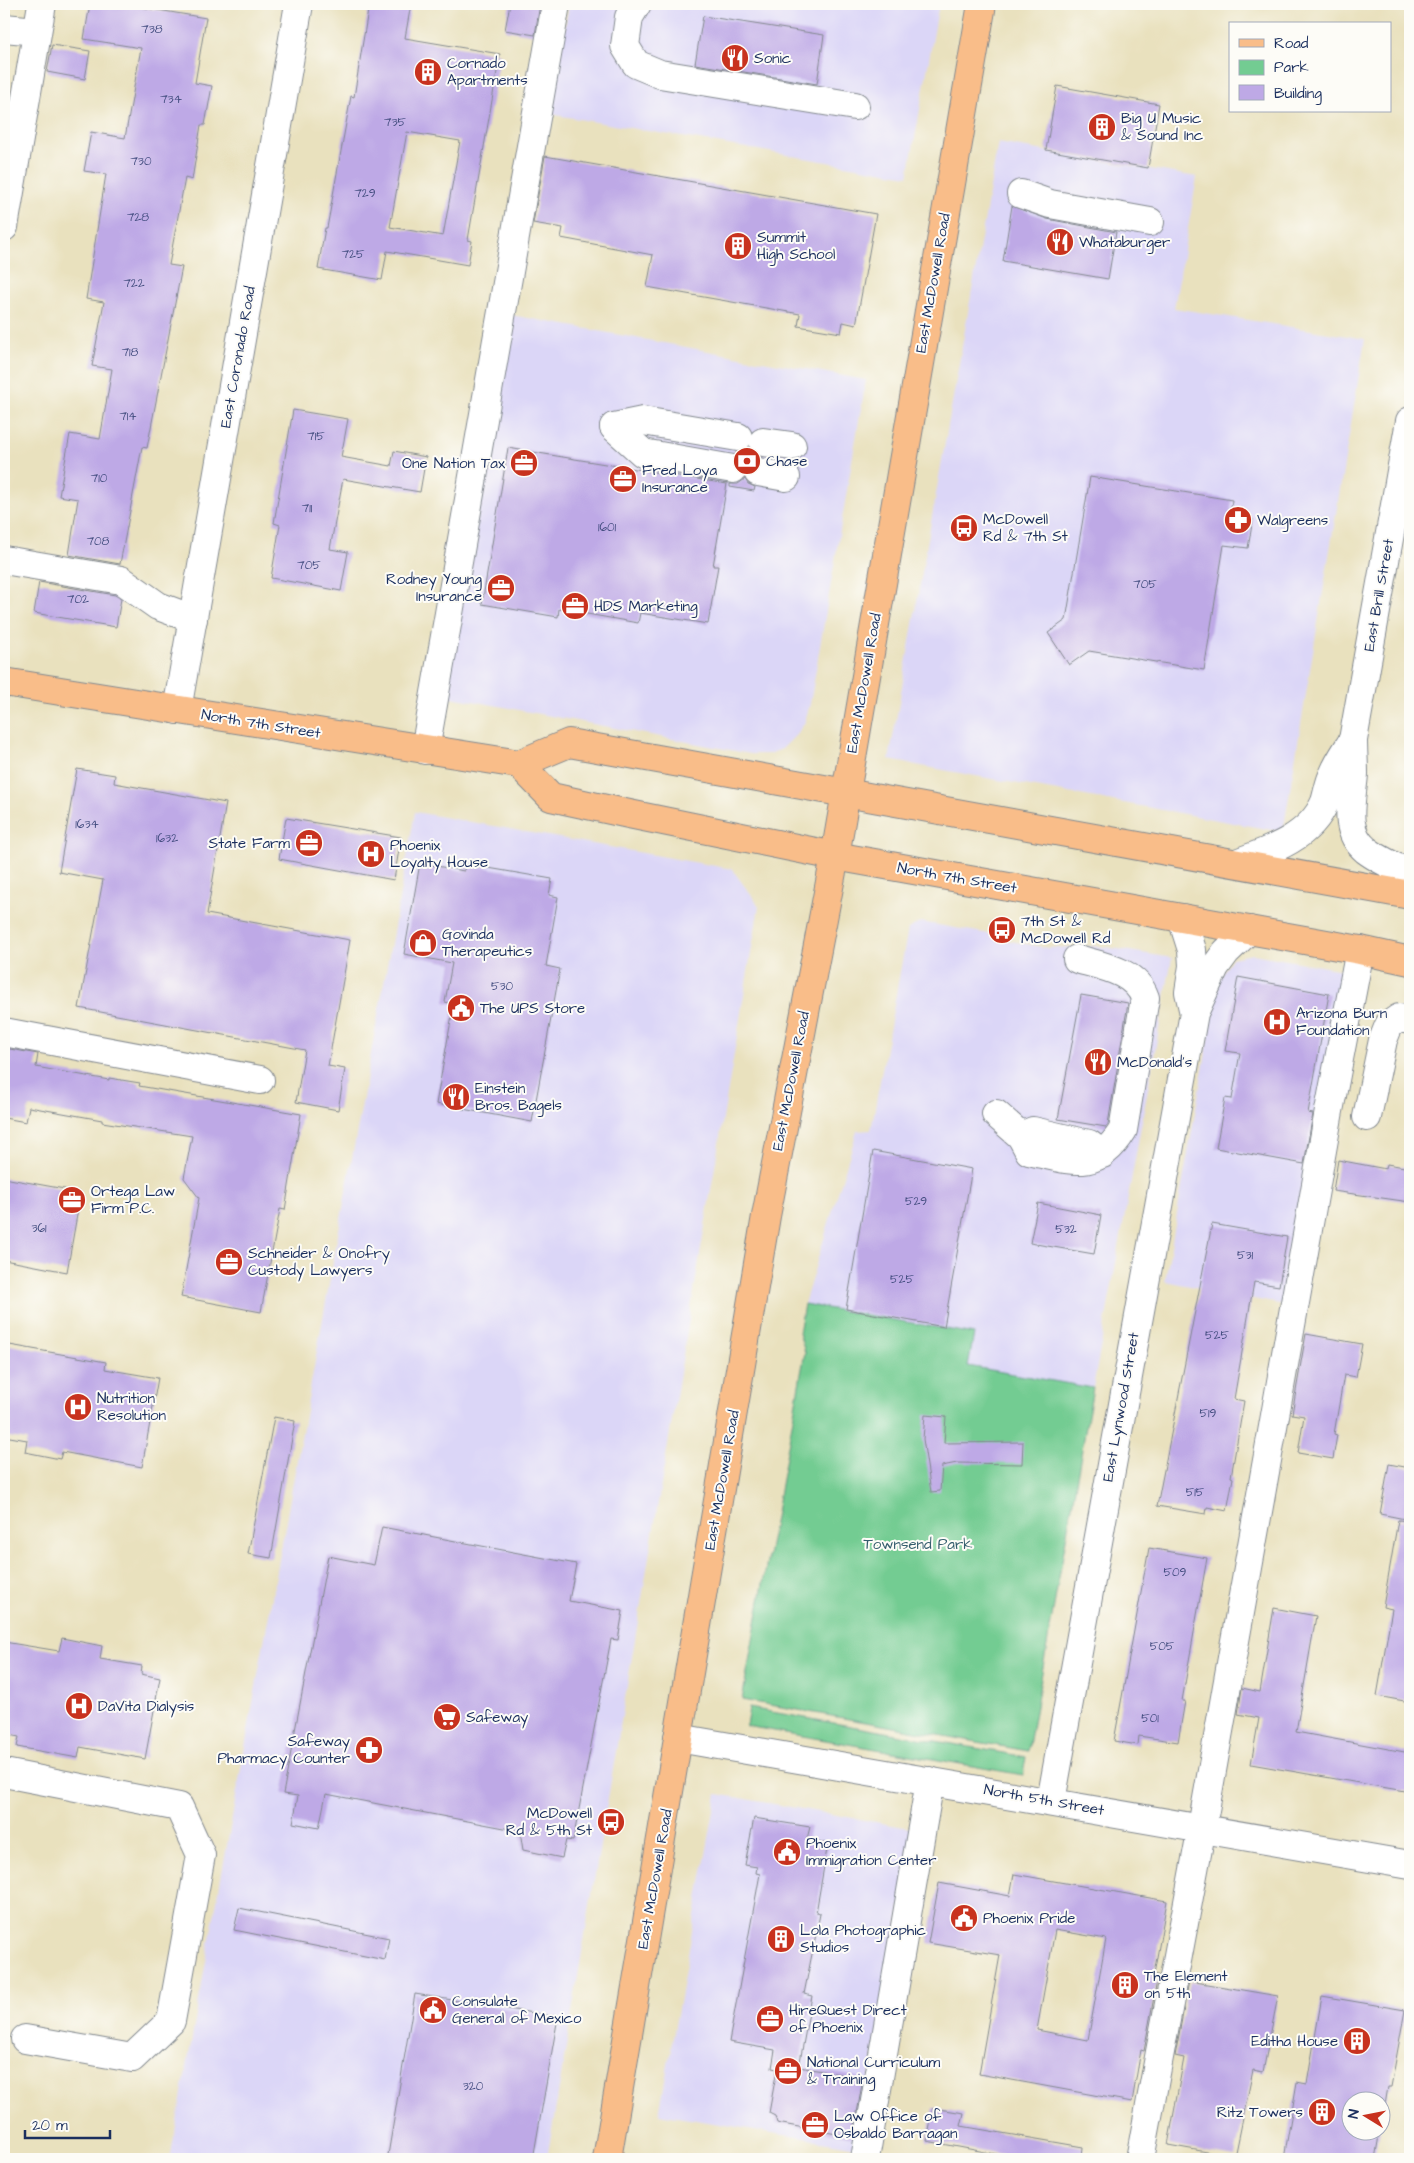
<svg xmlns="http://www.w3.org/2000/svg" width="1414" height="2163" font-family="'Architects Daughter',sans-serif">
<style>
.built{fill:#dbd6f7}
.green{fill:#73cc92;stroke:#477e78}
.building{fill:#bea9e6;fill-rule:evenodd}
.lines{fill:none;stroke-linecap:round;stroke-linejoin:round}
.minor-tunnel{stroke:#c0bdab;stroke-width:28;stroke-dasharray:28 14;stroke-linecap:butt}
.minor-casing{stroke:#82888e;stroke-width:30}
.major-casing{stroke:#82888e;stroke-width:30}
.minor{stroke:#fff;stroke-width:28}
.major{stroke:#f9bd89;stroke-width:28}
.labels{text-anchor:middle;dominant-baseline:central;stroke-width:4;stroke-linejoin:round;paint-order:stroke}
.number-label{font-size:12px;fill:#444e80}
.poi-label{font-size:15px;fill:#1b2f5e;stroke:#fdfcf7;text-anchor:start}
.street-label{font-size:15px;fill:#1b2f5e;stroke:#fdfcf7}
.park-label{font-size:15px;fill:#355e6e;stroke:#fdfcf7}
</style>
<rect width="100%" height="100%" fill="#fdfcf7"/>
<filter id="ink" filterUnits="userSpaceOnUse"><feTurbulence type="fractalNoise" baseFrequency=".02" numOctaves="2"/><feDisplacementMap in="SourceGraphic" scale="10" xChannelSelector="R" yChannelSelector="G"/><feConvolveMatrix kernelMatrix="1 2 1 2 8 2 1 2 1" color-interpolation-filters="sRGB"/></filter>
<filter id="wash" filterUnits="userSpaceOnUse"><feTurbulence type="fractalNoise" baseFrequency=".0096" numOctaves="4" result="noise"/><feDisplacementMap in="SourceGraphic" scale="20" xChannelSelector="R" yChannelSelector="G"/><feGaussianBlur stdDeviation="1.12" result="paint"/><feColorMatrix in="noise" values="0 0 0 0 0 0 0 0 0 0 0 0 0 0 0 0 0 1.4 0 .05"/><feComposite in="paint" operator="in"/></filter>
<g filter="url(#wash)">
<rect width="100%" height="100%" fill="#e9e1be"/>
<!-- built -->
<g class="built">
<polygon points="569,4 939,4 908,176 550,114"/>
<polygon points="998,143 1197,177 1174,308 1365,339 1283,832 889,760"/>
<polygon points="511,315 866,380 810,704 804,724 795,736 782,749 769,754 751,754 446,696"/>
<polygon points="415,812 732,869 759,906 547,2159 170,2159"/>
<polygon points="921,922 1006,937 1005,940 1047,948 1099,946 1172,958 1093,1388 968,1366 974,1334 804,1304 857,1131 871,1130 908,929"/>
<polygon points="1253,954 1359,973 1299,1308 1165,1281 1219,980 1232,958"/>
<polygon points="717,1794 915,1829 857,2147 659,2114"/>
</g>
<!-- green -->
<g class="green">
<polygon points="804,1304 974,1334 968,1366 1093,1388 1028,1751 742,1700 805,1352 799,1333"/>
<polygon points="749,1708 1026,1757 1023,1775 746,1726"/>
</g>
<g id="blocks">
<!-- building -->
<g class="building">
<polygon points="90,4 122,4 206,18 195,83 212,86 205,125 201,125 192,180 185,178 169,265 182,267 147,448 142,447 120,564 69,555 78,499 59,496 70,434 100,439 112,369 92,366 104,302 86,299 106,174 84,171 91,132 125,138 141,48 84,39"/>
<path d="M369,4H411L405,38L500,54L468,240L472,241L468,265L387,251L382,280L318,269L325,228H327L351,96L354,97ZM407,132L460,141L443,236L390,227Z"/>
<polygon points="510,4 540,4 535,35 505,30"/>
<polygon points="703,16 824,35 817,84 695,64"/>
<polygon points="52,45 90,51 85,79 47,72"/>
<polygon points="1057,86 1159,104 1148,168 1046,150"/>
<polygon points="545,156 876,214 856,325 843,322 841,333 798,326 800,314 647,287 653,255 561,238 563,228 533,223"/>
<polygon points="1012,206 1047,219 1116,232 1108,279 1003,261"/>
<polygon points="293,410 348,419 341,457 391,466 394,451 426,457 420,492 343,479 330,549 348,552 341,591 271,578 280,525 274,523"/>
<polygon points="508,448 727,484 713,566 718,566 708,624 640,613 638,623 559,609 558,617 482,604"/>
<polygon points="1090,477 1232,500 1230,515 1253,519 1248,548 1224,545 1204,670 1089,651 1069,665 1048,633 1066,620"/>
<polygon points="745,479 748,484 755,487 754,491 730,487 730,484 738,484"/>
<polygon points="39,582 115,595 121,599 116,627 34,613"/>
<polygon points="77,769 115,775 114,783 226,803 207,914 350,940 328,1066 345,1069 338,1110 296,1102 305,1050 79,1008 103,880 59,872"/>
<polygon points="286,818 401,837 394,880 279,859"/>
<polygon points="420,863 464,871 465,864 552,879 549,895 558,897 546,966 560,969 532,1122 436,1104 454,1004 445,1002 452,963 404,954"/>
<polygon points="1238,977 1329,994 1308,1113 1313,1114 1304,1164 1216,1148 1225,1098 1232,1099 1240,1053 1225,1051"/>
<polygon points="1081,995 1128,1003 1108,1124 1106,1127 1058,1119"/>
<polygon points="4,1048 38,1054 36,1067 109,1080 109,1078 140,1083 139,1086 301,1114 285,1210 280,1209 261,1312 181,1297 199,1198 184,1178 192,1136 102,1122 102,1120 29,1107 26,1122 4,1118"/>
<polygon points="873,1151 972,1169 944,1327 846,1309"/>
<polygon points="1338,1160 1386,1169 1387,1164 1410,1168 1410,1202 1333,1191"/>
<polygon points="4,1178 81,1192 67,1272 4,1260"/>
<polygon points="1038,1203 1101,1215 1094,1254 1030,1243"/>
<polygon points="1212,1224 1287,1237 1279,1286 1254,1282 1234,1399 1244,1401 1231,1477 1233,1478 1227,1511 1207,1507 1206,1514 1157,1506"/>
<polygon points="1306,1334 1362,1344 1356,1377 1344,1375 1334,1434 1337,1435 1333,1459 1298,1453 1304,1416 1292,1414"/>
<polygon points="4,1344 106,1362 105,1369 158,1378 142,1467 62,1452 60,1459 25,1452 27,1440 4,1436"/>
<polygon points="925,1415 946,1417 944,1443 1023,1442 1022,1464 957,1463 942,1466 940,1491 931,1492 923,1439"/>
<polygon points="274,1417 295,1421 271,1558 248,1554"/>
<polygon points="1389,1464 1410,1468 1410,1520 1380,1514"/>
<polygon points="1398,1520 1410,1521 1410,1702 1377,1696 1392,1609 1383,1607"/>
<polygon points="382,1527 576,1564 569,1601 623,1611 618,1640 611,1639 573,1841 566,1840 562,1858 523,1850 520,1831 326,1794 319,1828 293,1823 298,1796 283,1794 328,1556 374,1565"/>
<polygon points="1149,1548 1207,1558 1182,1701 1185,1701 1178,1742 1139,1736 1138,1745 1114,1741"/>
<polygon points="1274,1608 1316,1616 1296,1732 1410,1753 1410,1792 1251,1764 1259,1718 1238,1714 1242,1688 1260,1692"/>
<polygon points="62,1638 102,1646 100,1659 142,1666 141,1674 160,1678 145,1759 80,1747 78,1758 17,1747 19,1737 4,1734 4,1642 59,1651"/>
<polygon points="754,1818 810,1827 807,1839 828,1843 816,1913 820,1914 804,1994 812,1996 799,2067 863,2078 853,2137 777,2123 775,2116 769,2113 777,2069 772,2068 775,2050 729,2042 760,1874 756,1873 757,1867 745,1865"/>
<path d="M1014,1874L1167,1901L1154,1974L1158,1975L1144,2051L1141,2050L1132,2102L979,2074L1000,1955L928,1943L939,1883L1010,1896ZM1055,1930L1106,1939L1088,2040L1037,2030Z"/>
<polygon points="239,1908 389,1938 385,1960 234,1930"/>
<polygon points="1189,1981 1278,1996 1263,2072 1253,2070 1235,2157 1168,2145 1184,2058 1175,2056"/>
<polygon points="415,1994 558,2017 533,2159 413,2159 388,2155"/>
<polygon points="1322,1996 1405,2010 1391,2087 1388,2087 1382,2123 1382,2100 1352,2100 1352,2130 1380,2130 1375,2159 1284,2159 1297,2082 1307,2084"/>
<polygon points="933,2108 964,2113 961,2126 1083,2147 1082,2159 1022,2159 927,2141"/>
</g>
</g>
</g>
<g filter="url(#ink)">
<use href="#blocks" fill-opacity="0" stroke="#82888e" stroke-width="1"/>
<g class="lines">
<!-- minor-tunnel -->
<polyline class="minor-tunnel" points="736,449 761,453"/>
<defs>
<g id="minor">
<polyline points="637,4 629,17 625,46 636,64 660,74 855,106"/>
<polyline points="4,28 37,31"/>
<polyline points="1021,194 1050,204 1150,222"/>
<polyline points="4,227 42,4"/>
<path d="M1410,421L1353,740C1353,751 1354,763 1354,774C1352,801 1342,830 1366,850C1379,860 1396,867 1410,874"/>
<polyline points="614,427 643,453 733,469"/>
<polyline points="614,427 643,421 738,437"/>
<polyline points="763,442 792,446"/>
<polyline points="758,472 786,477"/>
<polyline points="4,560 121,580 158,606 193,619"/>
<polyline points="177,710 299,4"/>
<polyline points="425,750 556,4"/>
<path d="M1236,863C1269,851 1310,838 1325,802C1328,793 1329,782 1334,773C1339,761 1347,750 1353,740"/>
<polyline points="1182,918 1192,950 1193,966 1189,992 1193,1009"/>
<polyline points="4,1032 260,1080"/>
<path d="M996,1114L1021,1136L1029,1151C1070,1160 1097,1173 1123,1130L1145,998C1136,971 1102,966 1077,959"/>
<polyline points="1367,1117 1383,1040 1389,1025 1399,1018 1410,1020"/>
<polyline points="1021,1136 1033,1131 1089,1144 1102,1154"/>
<polyline points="678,1738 1410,1865"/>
<polyline points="4,1773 179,1807 201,1855 171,2021 132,2058 25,2039"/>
<polyline points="1051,1801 1194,1013 1215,967 1226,952 1249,930"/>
<polyline points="865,2159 930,1781"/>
<polyline points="1140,2159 1202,1827 1329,1111 1360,950"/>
</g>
<g id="major">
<polyline points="4,682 519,764 569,743 1410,895"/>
<polyline points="519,764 551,797 629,814 835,856 1360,950 1410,961"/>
<polyline points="607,2159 766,1216 835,856 982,4"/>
</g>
</defs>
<!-- minor casing -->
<use href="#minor" class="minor-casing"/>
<!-- major casing -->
<use href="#major" class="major-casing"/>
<!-- minor -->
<use href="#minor" class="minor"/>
<!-- major -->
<use href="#major" class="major"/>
</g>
</g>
<!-- icons -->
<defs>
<symbol id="restaurant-disc" viewBox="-11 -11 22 22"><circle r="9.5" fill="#c8321e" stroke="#fdfcf7"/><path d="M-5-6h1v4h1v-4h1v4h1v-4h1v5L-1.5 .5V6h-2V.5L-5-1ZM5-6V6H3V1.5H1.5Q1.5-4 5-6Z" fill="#fff"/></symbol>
<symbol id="building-disc" viewBox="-11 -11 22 22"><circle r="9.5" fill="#c8321e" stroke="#fdfcf7"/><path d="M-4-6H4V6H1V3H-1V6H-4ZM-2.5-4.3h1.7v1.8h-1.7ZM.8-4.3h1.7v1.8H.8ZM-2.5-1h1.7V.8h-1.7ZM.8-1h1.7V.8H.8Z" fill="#fff"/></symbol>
<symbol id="bank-disc" viewBox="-11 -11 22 22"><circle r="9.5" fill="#c8321e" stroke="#fdfcf7"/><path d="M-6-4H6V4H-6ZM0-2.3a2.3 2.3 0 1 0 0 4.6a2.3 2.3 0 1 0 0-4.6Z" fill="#fff"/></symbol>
<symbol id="office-disc" viewBox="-11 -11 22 22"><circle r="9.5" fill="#c8321e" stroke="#fdfcf7"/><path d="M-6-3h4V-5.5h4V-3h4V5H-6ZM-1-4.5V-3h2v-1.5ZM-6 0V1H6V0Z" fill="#fff"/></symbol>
<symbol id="pharmacy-disc" viewBox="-11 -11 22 22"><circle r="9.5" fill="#c8321e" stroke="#fdfcf7"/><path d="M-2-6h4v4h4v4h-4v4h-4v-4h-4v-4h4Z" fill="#fff"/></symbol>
<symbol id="bus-disc" viewBox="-11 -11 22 22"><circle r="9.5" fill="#c8321e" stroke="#fdfcf7"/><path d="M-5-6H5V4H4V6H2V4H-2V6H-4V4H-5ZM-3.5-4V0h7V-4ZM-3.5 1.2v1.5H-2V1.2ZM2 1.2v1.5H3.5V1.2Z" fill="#fff"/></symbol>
<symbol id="hospital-disc" viewBox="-11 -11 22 22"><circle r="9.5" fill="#c8321e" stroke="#fdfcf7"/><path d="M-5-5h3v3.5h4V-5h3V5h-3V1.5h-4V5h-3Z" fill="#fff"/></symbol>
<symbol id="shop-disc" viewBox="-11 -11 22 22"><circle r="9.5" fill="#c8321e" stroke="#fdfcf7"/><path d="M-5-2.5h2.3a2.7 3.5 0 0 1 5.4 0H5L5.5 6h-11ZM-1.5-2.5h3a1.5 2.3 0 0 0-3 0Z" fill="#fff"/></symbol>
<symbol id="civic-disc" viewBox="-11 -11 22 22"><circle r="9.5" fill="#c8321e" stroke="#fdfcf7"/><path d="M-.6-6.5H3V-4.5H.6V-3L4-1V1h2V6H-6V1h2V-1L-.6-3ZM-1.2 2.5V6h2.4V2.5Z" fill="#fff"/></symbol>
<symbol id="supermarket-disc" viewBox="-11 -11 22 22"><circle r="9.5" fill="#c8321e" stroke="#fdfcf7"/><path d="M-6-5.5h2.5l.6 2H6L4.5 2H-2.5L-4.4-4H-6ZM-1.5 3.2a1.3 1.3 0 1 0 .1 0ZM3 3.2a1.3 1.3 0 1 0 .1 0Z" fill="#fff"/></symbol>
</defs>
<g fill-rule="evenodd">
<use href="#restaurant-disc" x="719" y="42" width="32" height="32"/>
<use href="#building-disc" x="412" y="56" width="32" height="32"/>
<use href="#building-disc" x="1086" y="111" width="32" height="32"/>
<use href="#restaurant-disc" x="1044" y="226" width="32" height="32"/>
<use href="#building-disc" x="722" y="230" width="32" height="32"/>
<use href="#bank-disc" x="731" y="445" width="32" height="32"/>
<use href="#office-disc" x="508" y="447" width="32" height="32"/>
<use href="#office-disc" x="607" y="463" width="32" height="32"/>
<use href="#pharmacy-disc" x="1222" y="504" width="32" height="32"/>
<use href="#bus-disc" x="948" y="512" width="32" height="32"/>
<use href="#office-disc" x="485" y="572" width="32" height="32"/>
<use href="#office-disc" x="559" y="590" width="32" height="32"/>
<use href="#office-disc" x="293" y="827" width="32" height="32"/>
<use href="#hospital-disc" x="355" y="838" width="32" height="32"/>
<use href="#bus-disc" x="986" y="914" width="32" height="32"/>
<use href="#shop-disc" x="407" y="927" width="32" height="32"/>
<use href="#civic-disc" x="445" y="992" width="32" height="32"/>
<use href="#hospital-disc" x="1261" y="1006" width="32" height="32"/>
<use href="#restaurant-disc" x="1082" y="1046" width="32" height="32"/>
<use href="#restaurant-disc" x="440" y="1081" width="32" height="32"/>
<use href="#office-disc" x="56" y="1184" width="32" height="32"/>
<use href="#office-disc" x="213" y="1246" width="32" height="32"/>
<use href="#hospital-disc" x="62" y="1391" width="32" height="32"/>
<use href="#hospital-disc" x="63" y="1690" width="32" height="32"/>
<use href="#supermarket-disc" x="431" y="1701" width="32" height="32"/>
<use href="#pharmacy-disc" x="353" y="1734" width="32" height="32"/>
<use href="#bus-disc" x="595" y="1806" width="32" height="32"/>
<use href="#civic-disc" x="771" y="1836" width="32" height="32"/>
<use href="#civic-disc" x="948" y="1902" width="32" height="32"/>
<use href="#building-disc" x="765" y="1923" width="32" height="32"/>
<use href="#building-disc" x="1109" y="1969" width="32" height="32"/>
<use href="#civic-disc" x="417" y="1994" width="32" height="32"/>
<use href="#office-disc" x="754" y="2003" width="32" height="32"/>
<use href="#building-disc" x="1341" y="2025" width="32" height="32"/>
<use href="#office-disc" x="772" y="2055" width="32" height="32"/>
<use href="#building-disc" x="1306" y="2096" width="32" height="32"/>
<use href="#office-disc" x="799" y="2109" width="32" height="32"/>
</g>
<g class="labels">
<!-- number labels -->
<g class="number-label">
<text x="152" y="29">738</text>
<text x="171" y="99">734</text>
<text x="395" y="122">735</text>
<text x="141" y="161">730</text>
<text x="365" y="193">729</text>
<text x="138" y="217">728</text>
<text x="353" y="254">725</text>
<text x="134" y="283">722</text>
<text x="130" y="352">718</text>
<text x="128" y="416">714</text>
<text x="316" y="436">715</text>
<text x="99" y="478">710</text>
<text x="307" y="508">711</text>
<text x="607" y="527">1601</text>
<text x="98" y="541">708</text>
<text x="309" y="565">705</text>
<text x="1145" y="584">705</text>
<text x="78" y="599">702</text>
<text x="87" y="824">1634</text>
<text x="167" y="838">1632</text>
<text x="502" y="986">530</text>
<text x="916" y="1201">529</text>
<text x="39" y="1228">361</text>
<text x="1066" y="1229">532</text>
<text x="1245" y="1255">531</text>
<text x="902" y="1279">525</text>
<text x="1217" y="1335">525</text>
<text x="1208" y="1413">519</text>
<text x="1195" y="1492">515</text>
<text x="1175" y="1572">509</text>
<text x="1162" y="1646">505</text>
<text x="1150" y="1718">501</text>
<text x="473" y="2086">320</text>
</g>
<!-- poi labels -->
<g class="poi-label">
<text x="754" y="58">Sonic</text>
<text x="447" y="63">Cornado<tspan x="447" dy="17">Apartments</tspan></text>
<text x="1121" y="118">Big U Music<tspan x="1121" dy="17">&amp; Sound Inc</tspan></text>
<text x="757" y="237">Summit<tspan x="757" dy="17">High School</tspan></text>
<text x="1079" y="242">Whataburger</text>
<text x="766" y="461">Chase</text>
<text x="505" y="463" text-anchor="end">One Nation Tax</text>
<text x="642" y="470">Fred Loya<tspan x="642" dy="17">Insurance</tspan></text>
<text x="983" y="519">McDowell<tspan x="983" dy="17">Rd &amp; 7th St</tspan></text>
<text x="1257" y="520">Walgreens</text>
<text x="482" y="579" text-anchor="end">Rodney Young<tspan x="482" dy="17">Insurance</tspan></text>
<text x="594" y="606">HDS Marketing</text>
<text x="290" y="843" text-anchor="end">State Farm</text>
<text x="390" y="845">Phoenix<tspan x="390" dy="17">Loyalty House</tspan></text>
<text x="1021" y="921">7th St &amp;<tspan x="1021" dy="17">McDowell Rd</tspan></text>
<text x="442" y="934">Govinda<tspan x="442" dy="17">Therapeutics</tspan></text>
<text x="480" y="1008">The UPS Store</text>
<text x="1296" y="1013">Arizona Burn<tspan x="1296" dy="17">Foundation</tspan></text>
<text x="1117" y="1062">McDonald's</text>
<text x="475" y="1088">Einstein<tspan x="475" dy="17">Bros. Bagels</tspan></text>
<text x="91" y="1191">Ortega Law<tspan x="91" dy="17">Firm P.C.</tspan></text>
<text x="248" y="1253">Schneider &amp; Onofry<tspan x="248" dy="17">Custody Lawyers</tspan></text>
<text x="97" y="1398">Nutrition<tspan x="97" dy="17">Resolution</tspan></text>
<text x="98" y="1706">DaVita Dialysis</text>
<text x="466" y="1717">Safeway</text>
<text x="350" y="1741" text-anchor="end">Safeway<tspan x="350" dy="17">Pharmacy Counter</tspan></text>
<text x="592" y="1813" text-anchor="end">McDowell<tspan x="592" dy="17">Rd &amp; 5th St</tspan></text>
<text x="806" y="1843">Phoenix<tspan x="806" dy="17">Immigration Center</tspan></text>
<text x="983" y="1918">Phoenix Pride</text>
<text x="800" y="1930">Lola Photographic<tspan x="800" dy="17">Studios</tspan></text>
<text x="1144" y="1976">The Element<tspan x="1144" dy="17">on 5th</tspan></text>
<text x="452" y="2001">Consulate<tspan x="452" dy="17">General of Mexico</tspan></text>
<text x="789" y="2010">HireQuest Direct<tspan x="789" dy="17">of Phoenix</tspan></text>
<text x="1338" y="2041" text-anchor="end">Editha House</text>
<text x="807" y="2062">National Curriculum<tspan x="807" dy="17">&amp; Training</tspan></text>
<text x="1303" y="2112" text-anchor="end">Ritz Towers</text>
<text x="834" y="2116">Law Office of<tspan x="834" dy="17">Osbaldo Barragan</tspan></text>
</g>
<!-- street labels -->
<g class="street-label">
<text transform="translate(933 283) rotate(-80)">East McDowell Road</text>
<text transform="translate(238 357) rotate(-80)">East Coronado Road</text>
<text transform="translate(1379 595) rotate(-80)">East Brill Street</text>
<text transform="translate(864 683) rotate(-80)">East McDowell Road</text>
<text transform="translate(261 724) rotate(9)">North 7th Street</text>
<text transform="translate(957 878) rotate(10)">North 7th Street</text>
<text transform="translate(791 1081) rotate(-79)">East McDowell Road</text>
<text transform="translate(1121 1407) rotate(-80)">East Lynwood Street</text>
<text transform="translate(722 1480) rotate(-80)">East McDowell Road</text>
<text transform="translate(1044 1800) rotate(10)">North 5th Street</text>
<text transform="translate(655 1879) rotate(-80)">East McDowell Road</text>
</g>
<!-- park labels -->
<g class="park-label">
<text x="918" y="1544">Townsend Park</text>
</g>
</g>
<!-- margin -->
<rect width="1414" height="2163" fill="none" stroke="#fdfcf7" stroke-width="20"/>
<!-- legend -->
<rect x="1229" y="22" width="162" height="90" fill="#fdfcf7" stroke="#a3aaba"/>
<rect x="1239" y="39" width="25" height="8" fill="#f9bd89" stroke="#a3aaba"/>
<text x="1274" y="48" font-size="15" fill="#1b2f5e">Road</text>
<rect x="1239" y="60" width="25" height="15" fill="#73cc92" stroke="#a3aaba"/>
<text x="1274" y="72" font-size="15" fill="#1b2f5e">Park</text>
<rect x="1239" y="85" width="25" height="15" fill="#bea9e6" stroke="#a3aaba"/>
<text x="1274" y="98" font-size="15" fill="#1b2f5e">Building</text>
<!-- north arrow -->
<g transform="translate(1366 2116) rotate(280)"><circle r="24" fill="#fdfcf7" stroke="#a3aaba"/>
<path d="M0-4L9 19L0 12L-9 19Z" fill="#c8321e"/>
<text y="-8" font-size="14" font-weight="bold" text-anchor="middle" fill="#1b2f5e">N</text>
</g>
<!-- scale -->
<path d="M25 2130v8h85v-8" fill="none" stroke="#1b2f5e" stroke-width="2.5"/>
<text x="32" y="2130" font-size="15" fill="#1b2f5e" stroke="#fdfcf7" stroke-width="4" paint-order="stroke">20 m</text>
</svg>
